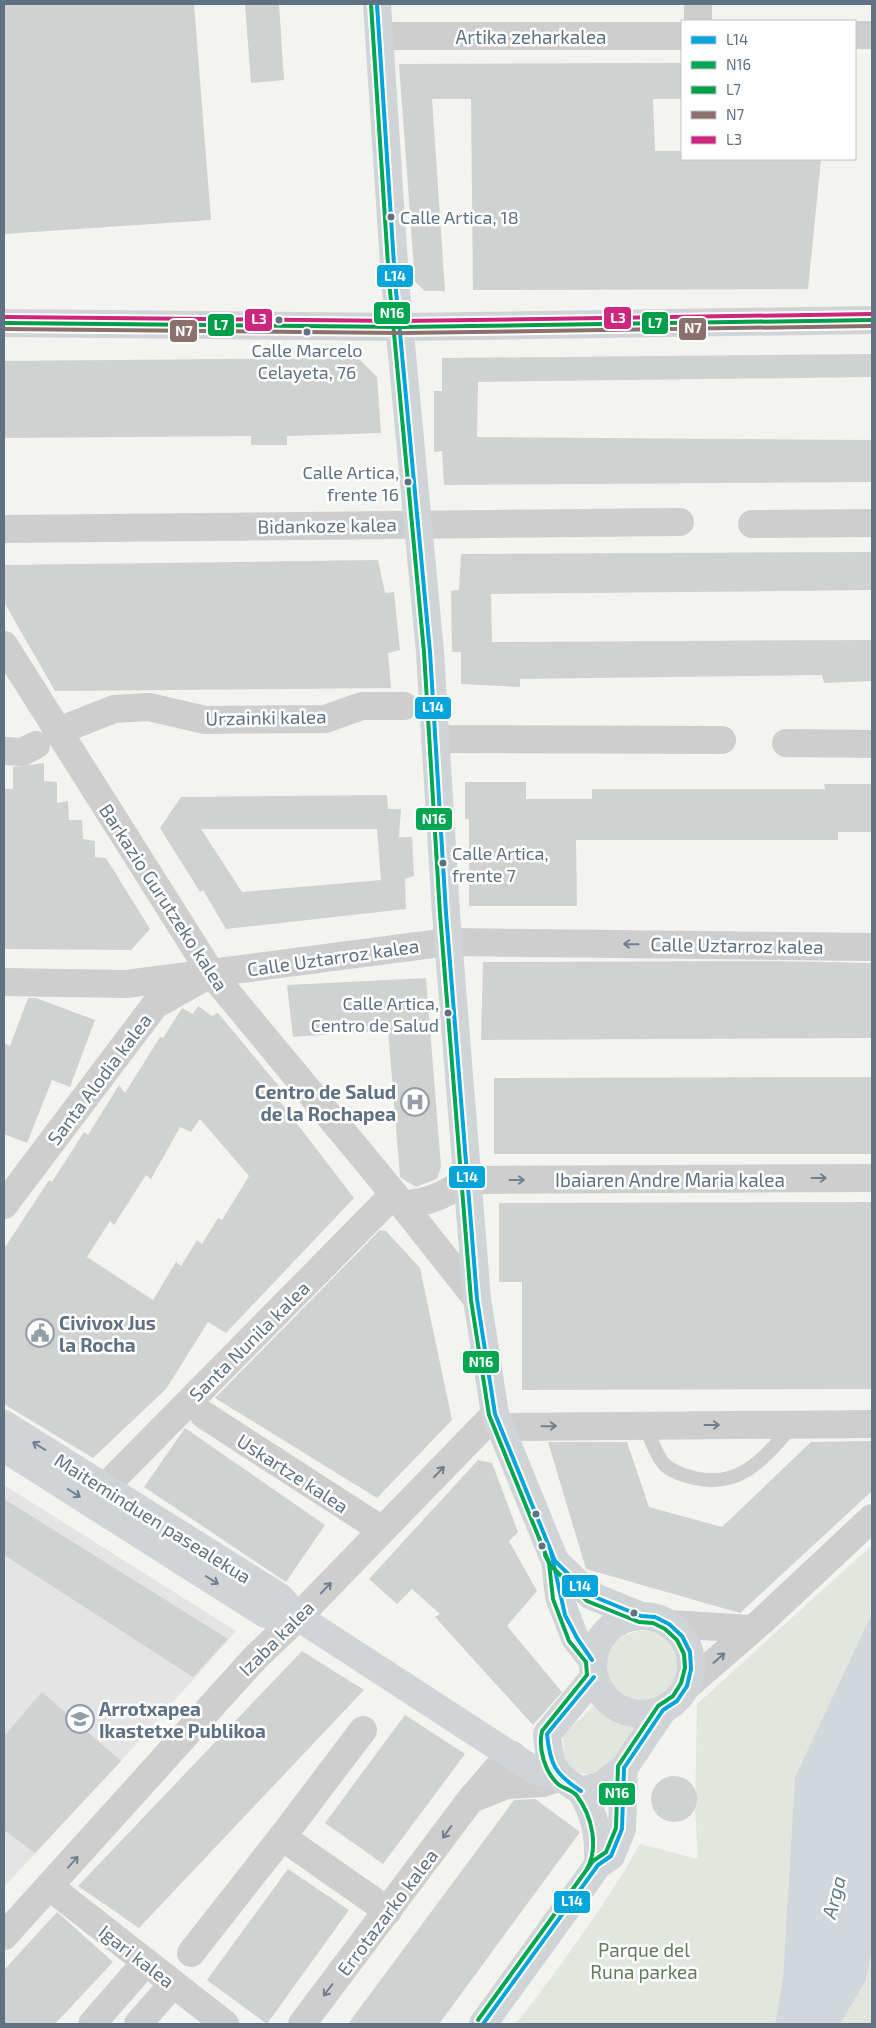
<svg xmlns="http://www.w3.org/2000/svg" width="876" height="2028" font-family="'Exo 2',sans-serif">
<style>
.built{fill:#e3e4e3}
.green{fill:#e1e6de}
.water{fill:#d1d7da}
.building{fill:#d0d1d1;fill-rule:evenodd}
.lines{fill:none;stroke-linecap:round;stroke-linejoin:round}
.lane{stroke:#cececf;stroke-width:14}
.street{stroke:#cececf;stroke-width:28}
.secondary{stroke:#d0d4d7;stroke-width:28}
.bus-1-casing{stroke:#fff;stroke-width:8}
.bus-2-casing{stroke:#fff;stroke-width:8}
.bus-3-casing{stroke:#fff;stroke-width:8}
.bus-4-casing{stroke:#fff;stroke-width:8}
.bus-5-casing{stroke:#fff;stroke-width:8}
.bus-1{stroke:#00a5db;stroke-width:4}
.bus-2{stroke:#00a651;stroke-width:4}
.bus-3{stroke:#009e49;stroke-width:4}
.bus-4{stroke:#8c706b;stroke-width:4}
.bus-5{stroke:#ce267c;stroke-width:4}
.oneway{stroke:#707f8e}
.oneway2{stroke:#718090}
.bus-dot{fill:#607183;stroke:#fff;stroke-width:2}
.labels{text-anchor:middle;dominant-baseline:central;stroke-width:5;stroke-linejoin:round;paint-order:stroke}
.bus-label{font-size:18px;fill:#607183;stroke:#fff;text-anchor:start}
.street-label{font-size:19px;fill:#607183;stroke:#fff}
.poi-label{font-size:19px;font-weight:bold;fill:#607183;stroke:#fff;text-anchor:start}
.park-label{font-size:19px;fill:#637a5f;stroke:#fff}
.water-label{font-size:20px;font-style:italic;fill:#607a88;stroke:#fff}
.line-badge{stroke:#fff;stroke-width:2}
.badge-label{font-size:14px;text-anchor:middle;font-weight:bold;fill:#fff}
</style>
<rect width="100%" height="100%" fill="#f3f3f0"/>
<!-- built -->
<polygon class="built" points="4,1485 236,1631 121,1761 4,1887"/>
<!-- green -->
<g class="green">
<path d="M872,1545V1613L795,1777L783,1977L775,2024H516C560,1966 604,1908 640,1844L698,1859L695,1808L697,1704Z"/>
<path d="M638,1631C644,1631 652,1631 657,1633C678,1641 682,1669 672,1685C641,1740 558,1652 638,1631Z"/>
<path d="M597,1703L608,1711L640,1722C634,1737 605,1773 588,1774C579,1774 571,1767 564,1761L563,1735Z"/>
<polygon points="872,1949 872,2024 840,2024 866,1980"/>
</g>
<!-- water -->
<polygon class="water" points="872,1613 872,1949 866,1980 840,2024 775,2024 783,1977 795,1777"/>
<!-- building -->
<g class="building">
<polygon points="4,4 194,4 211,220 4,234"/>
<polygon points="245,4 279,4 284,80 251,83"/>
<polygon points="682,63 682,99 653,99 655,151 682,151 682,159 821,159 808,289 473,290 471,99 432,99 445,291 425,291 415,282 399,64"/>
<polygon points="872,354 872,377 478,382 477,437 872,440 872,482 444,485 442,451 434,452 434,391 442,391 442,358"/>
<polygon points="358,358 377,377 381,433 287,436 287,445 251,445 251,436 4,438 4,361"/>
<polygon points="872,552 872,590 491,594 492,642 872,640 872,681 824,683 822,675 520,679 520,687 461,684 461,652 452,652 451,591 459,590 461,554"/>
<polygon points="378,560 385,593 394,592 400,650 388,653 391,688 55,691 4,602 4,565"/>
<polygon points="44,763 44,781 57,782 57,803 68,801 69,820 82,820 83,839 95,841 95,857 106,858 150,929 131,950 4,949 4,789 13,789 13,767"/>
<polygon points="465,782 526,782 526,799 592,799 592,789 825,789 824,784 872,784 872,832 838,832 838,840 576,840 577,906 469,906 469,819 465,819"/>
<path d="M387,795L388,809H401L399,837H412L414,876L405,879L406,909L226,929L203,890L200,892L160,828L181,797ZM201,829H377L381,880L242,892Z"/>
<polygon points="771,961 872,963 872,1038 481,1040 483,962"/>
<polygon points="426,978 441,1167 437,1179 416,1187 400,1177 388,1030 293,1037 287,985"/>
<polygon points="28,998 36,998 95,1020 70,1087 52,1080 27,1143 4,1134 4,1043 10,1046"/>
<path d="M198,1006L212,1016L218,1013L282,1090L275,1095L354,1198L226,1333L208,1322L166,1389L93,1458L4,1404V1249L49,1180L52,1182L84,1132L88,1135L119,1085L125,1093L160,1037L163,1038L182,1008L193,1014ZM200,1119L249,1176L222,1220L218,1218L202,1244L197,1240L181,1266L176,1262L153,1300L87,1257L110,1221L114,1225L146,1175L151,1179L180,1127L191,1132Z"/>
<polygon points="872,1077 872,1154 494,1154 494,1078"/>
<polygon points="872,1202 872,1389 522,1390 522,1282 499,1282 499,1203"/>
<polygon points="380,1230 386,1231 420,1268 452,1420 377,1498 215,1398"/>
<polygon points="185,1428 325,1525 286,1582 144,1487"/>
<polygon points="872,1441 872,1491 740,1613 586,1569 548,1442 627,1442 649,1507 722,1527 811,1442"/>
<polygon points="478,1460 492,1463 518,1532 509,1541 537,1591 507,1626 562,1692 533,1725 435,1617 440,1614 412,1589 397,1604 369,1579"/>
<polygon points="4,1499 228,1639 193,1677 4,1555"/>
<polygon points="302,1651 364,1690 139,1928 78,1886"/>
<polygon points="42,1692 121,1761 35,1853 4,1830 4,1736"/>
<polygon points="405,1715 465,1754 383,1864 325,1823"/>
<circle cx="674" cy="1799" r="23"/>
<polygon points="535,1799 580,1832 439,2024 348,2024 514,1800"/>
<polygon points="288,1869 349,1910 267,2024 207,1980"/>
<polygon points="57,1912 113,1962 55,2024 4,2024 4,1970"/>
</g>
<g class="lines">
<!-- lane -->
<path class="lane" d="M645,1425C650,1437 655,1453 663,1463C671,1472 684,1475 694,1478C741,1489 765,1457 793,1425"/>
<!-- street -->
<g class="street">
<polyline points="698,4 698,21"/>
<polyline points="855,35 872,35"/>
<polyline points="380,36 682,36"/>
<polyline points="752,524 872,523"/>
<polyline points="4,529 680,522"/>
<polyline points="4,645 211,973 394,1194 477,1299"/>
<polyline points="71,726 114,709 149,707 205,720 325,719 362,706 404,706"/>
<polyline points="435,739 722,740"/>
<polyline points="786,743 872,744"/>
<polyline points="4,751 22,752 36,745"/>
<polyline points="4,982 126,984 448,942 872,947"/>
<path d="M401,1204C427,1204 446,1194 468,1180L872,1178"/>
<polyline points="4,1205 155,1005 201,979"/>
<polyline points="204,1415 382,1530"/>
<polyline points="501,1427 872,1424"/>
<polyline points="104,1488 394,1194"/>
<polyline points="669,1624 751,1629"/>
<polyline points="687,1686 763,1620 872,1518"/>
<polyline points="363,1730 282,1837 388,1911"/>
<polyline points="474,1798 507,1785 543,1783 560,1777"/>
<polyline points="50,1887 225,2024"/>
<polyline points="4,1936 255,1658 298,1617 495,1414"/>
<polyline points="191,1953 282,1837"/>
<polyline points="92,2024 146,1962"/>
<polyline points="138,2024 173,1984"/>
<polyline points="302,2024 471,1799 503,1762 512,1755"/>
</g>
<!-- secondary -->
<g class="secondary">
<polyline points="377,4 395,280 430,652 446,913 477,1299 495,1414 555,1561 559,1597 575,1638 592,1660"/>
<polyline points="4,323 401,327 872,320"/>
<polyline points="4,1424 280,1597 298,1617 535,1771 560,1777"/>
<polyline points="4,1448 265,1614 298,1617"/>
<polyline points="555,1561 590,1595 641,1616"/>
<circle cx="642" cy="1665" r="49"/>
<path d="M594,1677L547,1734C550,1767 552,1773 581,1791L602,1785L624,1768L663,1710"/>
<path d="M581,1791C596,1818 599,1834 598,1865"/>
<polyline points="483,2024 598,1865 611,1856 622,1829 624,1768"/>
</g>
<defs>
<g id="bus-1">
<polyline points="377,4 395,280 430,652 446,913 477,1299 495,1414 555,1561 590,1595 641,1616 655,1617 669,1624 682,1636 690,1652 691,1669 687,1686 677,1701 663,1710 624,1768"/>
<polyline points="551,1552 565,1615 577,1638 592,1660"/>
<path d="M581,1791C555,1774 550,1765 547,1734L594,1677"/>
<polyline points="483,2024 598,1865 611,1856 622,1829 624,1768"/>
</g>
<g id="bus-2">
<polyline points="371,4 389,280 424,652 440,914 471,1300 489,1415 550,1565 587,1601 639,1622 653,1623 665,1629 677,1640 684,1654 685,1668 681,1683 673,1696 658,1706 618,1766 616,1828 606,1852 593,1861 478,2020"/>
<path d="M545,1555L549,1563L553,1599L569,1641L586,1662L587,1675L542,1731C538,1749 545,1772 558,1784C564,1789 573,1790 577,1796C592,1816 599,1847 587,1869"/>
</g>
<polyline id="bus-3" points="4,323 401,327 872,320"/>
<polyline id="bus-4" points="4,329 401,333 872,326"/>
<polyline id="bus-5" points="4,317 401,321 872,314"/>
</defs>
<!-- bus-1 casing -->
<use href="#bus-1" class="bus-1-casing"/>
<!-- bus-2 casing -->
<use href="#bus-2" class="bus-2-casing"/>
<!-- bus-3 casing -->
<use href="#bus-3" class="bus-3-casing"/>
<!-- bus-4 casing -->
<use href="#bus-4" class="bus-4-casing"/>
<!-- bus-5 casing -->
<use href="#bus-5" class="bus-5-casing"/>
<!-- bus-1 -->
<use href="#bus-1" class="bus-1"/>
<!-- bus-2 -->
<use href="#bus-2" class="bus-2"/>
<!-- bus-3 -->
<use href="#bus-3" class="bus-3"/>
<!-- bus-4 -->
<use href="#bus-4" class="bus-4"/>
<!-- bus-5 -->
<use href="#bus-5" class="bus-5"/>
</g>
<!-- one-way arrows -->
<defs><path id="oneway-shaft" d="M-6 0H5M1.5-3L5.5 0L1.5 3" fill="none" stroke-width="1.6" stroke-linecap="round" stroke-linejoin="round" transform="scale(1.25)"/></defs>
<g class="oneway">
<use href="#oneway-shaft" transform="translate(631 944) rotate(-179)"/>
<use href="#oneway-shaft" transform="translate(819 1178)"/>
<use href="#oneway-shaft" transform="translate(517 1180)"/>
<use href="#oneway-shaft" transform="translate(712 1425)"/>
<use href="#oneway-shaft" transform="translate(549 1426) rotate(-1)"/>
<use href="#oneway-shaft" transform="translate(439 1472) rotate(-46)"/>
<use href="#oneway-shaft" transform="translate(326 1588) rotate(-46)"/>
<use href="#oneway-shaft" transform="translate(719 1658) rotate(-41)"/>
<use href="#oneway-shaft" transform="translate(447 1832) rotate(126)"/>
<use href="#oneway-shaft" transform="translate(73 1862) rotate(-48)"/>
<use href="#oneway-shaft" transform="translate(328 1990) rotate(127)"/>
</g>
<g class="oneway2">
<use href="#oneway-shaft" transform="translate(39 1446) rotate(-148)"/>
<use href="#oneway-shaft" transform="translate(74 1493) rotate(32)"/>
<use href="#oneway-shaft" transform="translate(212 1580) rotate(32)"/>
</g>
<!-- icons -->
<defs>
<symbol id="hospital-ring" viewBox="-11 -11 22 22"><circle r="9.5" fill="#fff" stroke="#939ea9" stroke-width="1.5"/><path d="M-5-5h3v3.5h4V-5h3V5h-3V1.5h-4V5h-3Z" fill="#939ea9"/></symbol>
<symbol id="civic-ring" viewBox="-11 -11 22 22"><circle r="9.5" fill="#fff" stroke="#939ea9" stroke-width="1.5"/><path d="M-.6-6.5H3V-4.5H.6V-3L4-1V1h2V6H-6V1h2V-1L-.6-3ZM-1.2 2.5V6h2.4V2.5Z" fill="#939ea9"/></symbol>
<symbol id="school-ring" viewBox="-11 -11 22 22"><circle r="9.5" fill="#fff" stroke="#939ea9" stroke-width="1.5"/><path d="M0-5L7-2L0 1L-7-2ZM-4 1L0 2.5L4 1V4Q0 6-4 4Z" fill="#939ea9"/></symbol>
</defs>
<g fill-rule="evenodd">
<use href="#hospital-ring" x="399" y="1086" width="32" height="32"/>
<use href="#civic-ring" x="24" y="1317" width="32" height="32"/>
<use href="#school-ring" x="64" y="1703" width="32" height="32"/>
</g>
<!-- markers -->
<g class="bus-dot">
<circle cx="391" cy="217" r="4.5"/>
<circle cx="279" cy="320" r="4.5"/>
<circle cx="307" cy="332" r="4.5"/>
<circle cx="408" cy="482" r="4.5"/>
<circle cx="443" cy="863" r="4.5"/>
<circle cx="448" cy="1013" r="4.5"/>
<circle cx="536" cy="1514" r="4.5"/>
<circle cx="542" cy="1546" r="4.5"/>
<circle cx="634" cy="1613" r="4.5"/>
</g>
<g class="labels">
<!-- bus labels -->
<g class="bus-label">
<text x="400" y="217">Calle Artica, 18</text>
<text x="307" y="350" text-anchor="middle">Calle Marcelo<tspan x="307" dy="22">Celayeta, 76</tspan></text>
<text x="399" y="472" text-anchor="end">Calle Artica,<tspan x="399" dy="22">frente 16</tspan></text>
<text x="452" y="853">Calle Artica,<tspan x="452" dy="22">frente 7</tspan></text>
<text x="439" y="1003" text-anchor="end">Calle Artica,<tspan x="439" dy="22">Centro de Salud</tspan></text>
</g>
<!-- street labels -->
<g class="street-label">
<text x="531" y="36">Artika zeharkalea</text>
<text transform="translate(327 525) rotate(-1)">Bidankoze kalea</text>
<text transform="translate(266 717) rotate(-1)">Urzainki kalea</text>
<text transform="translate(164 897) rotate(57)">Barkazio Gurutzeko kalea</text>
<text transform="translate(737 945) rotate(1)">Calle Uztarroz kalea</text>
<text transform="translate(333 957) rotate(-8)">Calle Uztarroz kalea</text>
<text transform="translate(99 1079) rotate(-53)">Santa Alodia kalea</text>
<text x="670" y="1179">Ibaiaren Andre Maria kalea</text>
<text transform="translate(249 1341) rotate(-45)">Santa Nunila kalea</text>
<text transform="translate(293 1473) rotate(33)">Uskartze kalea</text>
<text transform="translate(153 1518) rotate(32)">Maiteminduen pasealekua</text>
<text transform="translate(276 1638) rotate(-45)">Izaba kalea</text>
<text transform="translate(387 1912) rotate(-53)">Errotazarko kalea</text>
<text transform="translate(137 1956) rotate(38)">Igari kalea</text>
</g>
<!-- poi labels -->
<g class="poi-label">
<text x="396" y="1091" text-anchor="end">Centro de Salud<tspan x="396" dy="22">de la Rochapea</tspan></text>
<text x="59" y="1322">Civivox Jus<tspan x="59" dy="22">la Rocha</tspan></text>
<text x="99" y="1708">Arrotxapea<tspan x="99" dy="22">Ikastetxe Publikoa</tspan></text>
</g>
<!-- park labels -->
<g class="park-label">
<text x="644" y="1949">Parque del<tspan x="644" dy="22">Runa parkea</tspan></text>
</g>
<!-- water labels -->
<g class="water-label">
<text transform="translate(833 1897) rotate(-75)">Arga</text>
</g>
</g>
<g class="line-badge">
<rect x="376" y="264" width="38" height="24" rx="5" fill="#00a5db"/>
<rect x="373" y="301" width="38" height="24" rx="5" fill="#00a651"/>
<rect x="603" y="306" width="29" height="24" rx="5" fill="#ce267c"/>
<rect x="244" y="308" width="29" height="24" rx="5" fill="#ce267c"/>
<rect x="641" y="311" width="28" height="24" rx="5" fill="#009e49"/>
<rect x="207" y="313" width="28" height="24" rx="5" fill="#009e49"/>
<rect x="678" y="317" width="29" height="24" rx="5" fill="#8c706b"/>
<rect x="169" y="319" width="29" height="24" rx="5" fill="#8c706b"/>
<rect x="414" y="696" width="38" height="24" rx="5" fill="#00a5db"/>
<rect x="415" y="807" width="38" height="24" rx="5" fill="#00a651"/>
<rect x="448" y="1165" width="38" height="24" rx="5" fill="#00a5db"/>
<rect x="462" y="1350" width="38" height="24" rx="5" fill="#00a651"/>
<rect x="561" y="1574" width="38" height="24" rx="5" fill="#00a5db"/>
<rect x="598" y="1782" width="38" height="24" rx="5" fill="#00a651"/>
<rect x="553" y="1890" width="38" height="24" rx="5" fill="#00a5db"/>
</g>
<g class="badge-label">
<text x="395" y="281">L14</text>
<text x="392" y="318">N16</text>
<text x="618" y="323">L3</text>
<text x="259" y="324">L3</text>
<text x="655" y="328">L7</text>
<text x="221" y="330">L7</text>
<text x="693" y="333">N7</text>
<text x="184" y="336">N7</text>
<text x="433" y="712">L14</text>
<text x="434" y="824">N16</text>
<text x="467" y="1182">L14</text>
<text x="481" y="1367">N16</text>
<text x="580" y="1591">L14</text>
<text x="617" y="1798">N16</text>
<text x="572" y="1906">L14</text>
</g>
<!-- border -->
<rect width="876" height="2028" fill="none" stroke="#607183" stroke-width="10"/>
<!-- legend -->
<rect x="681" y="20" width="175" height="140" fill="#ffffff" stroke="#bfc6cd"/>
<rect x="691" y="36" width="25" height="8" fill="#00a5db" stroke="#bfc6cd"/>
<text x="726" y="45" font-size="15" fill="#607183">L14</text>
<rect x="691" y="61" width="25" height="8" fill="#00a651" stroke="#bfc6cd"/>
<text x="726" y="70" font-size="15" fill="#607183">N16</text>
<rect x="691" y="86" width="25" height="8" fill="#009e49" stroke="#bfc6cd"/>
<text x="726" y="95" font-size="15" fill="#607183">L7</text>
<rect x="691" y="111" width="25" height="8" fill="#8c706b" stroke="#bfc6cd"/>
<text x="726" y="120" font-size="15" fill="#607183">N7</text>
<rect x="691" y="136" width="25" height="8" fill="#ce267c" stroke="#bfc6cd"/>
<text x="726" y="145" font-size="15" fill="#607183">L3</text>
</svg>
